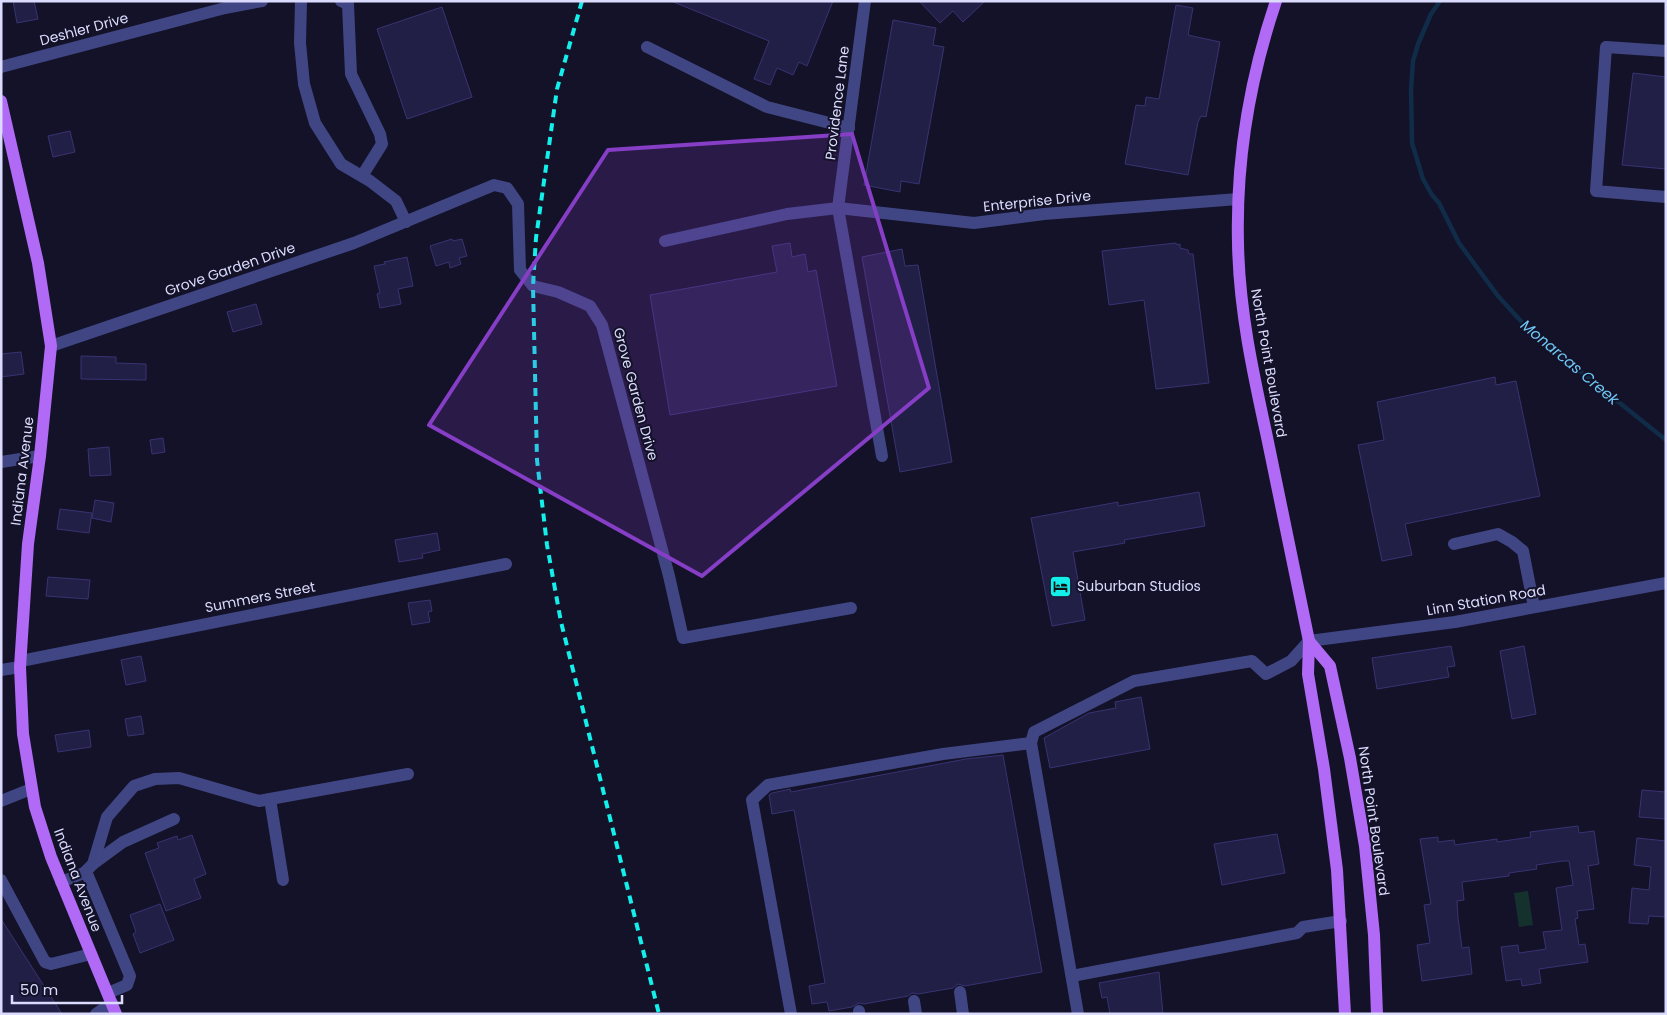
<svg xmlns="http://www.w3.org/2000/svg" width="1667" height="1015" font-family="Poppins,sans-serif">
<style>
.green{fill:#15312d}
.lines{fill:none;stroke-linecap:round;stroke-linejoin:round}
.stream{stroke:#102c48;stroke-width:4.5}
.building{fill:#221f47;stroke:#383372}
.minor{stroke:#404683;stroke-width:12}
.major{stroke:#b06af5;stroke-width:12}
.rail{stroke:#14efeb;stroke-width:4;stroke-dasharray:8 6;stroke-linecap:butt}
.marked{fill:#853ec5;fill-opacity:0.2;stroke:#853ec5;stroke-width:4;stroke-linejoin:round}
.labels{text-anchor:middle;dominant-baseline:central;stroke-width:4;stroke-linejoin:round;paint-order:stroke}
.street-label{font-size:14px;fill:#dbdbfd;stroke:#131228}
.poi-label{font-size:14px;fill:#dbdbfd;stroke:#131228;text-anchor:start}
.water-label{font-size:15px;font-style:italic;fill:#70c8f6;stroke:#131228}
</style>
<rect width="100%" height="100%" fill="#131228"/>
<!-- green -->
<polygon class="green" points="1528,891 1533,925 1519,927 1514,893"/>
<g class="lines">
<!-- stream -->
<polyline class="stream" points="1440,1 1431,14 1418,44 1413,61 1411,89 1412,143 1423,179 1432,195 1439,203 1459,243 1498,296 1530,331 1666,440"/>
</g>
<!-- building -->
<g class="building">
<polygon points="13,1 34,1 38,19 17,23"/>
<polygon points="671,1 833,1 807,66 799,62 793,75 777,68 770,85 754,79 769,41"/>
<polygon points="919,1 985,1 963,22 953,11 940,23"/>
<polygon points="1176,5 1193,8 1188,35 1220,42 1206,117 1201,116 1198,122 1188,175 1125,164 1136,105 1145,106 1146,97 1159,99"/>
<polygon points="442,7 472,97 407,119 377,29"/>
<polygon points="893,20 936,28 933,45 944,47 919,184 901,181 900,192 864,185"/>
<polygon points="1633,73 1666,77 1666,169 1622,165"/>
<polygon points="70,131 75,152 53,157 48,136"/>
<polygon points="452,239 453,241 462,239 467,256 459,258 461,264 450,268 449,262 436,266 430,246"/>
<polygon points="790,243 792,257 805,254 808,272 816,270 837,386 670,415 650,295 777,272 772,246"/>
<polygon points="1176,243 1177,245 1180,244 1180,248 1188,250 1189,254 1193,254 1209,383 1156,389 1144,300 1109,305 1102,251"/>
<polygon points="902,249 905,266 918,265 952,462 900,472 862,257"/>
<polygon points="407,257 413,286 398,289 401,304 380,308 377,294 380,293 374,266 385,264 384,262"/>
<polygon points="256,304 262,324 233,332 227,312"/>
<polygon points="21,352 24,374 1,377 1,354"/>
<polygon points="81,356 116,357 116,363 146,364 146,380 81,379"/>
<polygon points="1495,377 1496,385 1516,381 1540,496 1405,524 1412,555 1382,561 1358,445 1384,440 1377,402"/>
<polygon points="163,438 165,452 152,454 150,440"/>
<polygon points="109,447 111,475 90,476 88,449"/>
<polygon points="1199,492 1205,526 1124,540 1125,543 1073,552 1085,620 1052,626 1031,518 1118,502 1118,506"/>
<polygon points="95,500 114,503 111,522 92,518"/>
<polygon points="60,509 92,513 89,533 57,529"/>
<polygon points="437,533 440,550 422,554 423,558 399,562 395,540"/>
<polygon points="48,577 90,580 88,599 46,596"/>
<polygon points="430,600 432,611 428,612 430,622 412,625 408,603"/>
<polygon points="1451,646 1455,666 1447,667 1449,677 1377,689 1372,658"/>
<polygon points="1524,646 1536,714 1512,719 1500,651"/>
<polygon points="141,656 146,681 126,685 121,660"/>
<polygon points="1141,697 1150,749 1050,768 1044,738 1089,713 1116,708 1115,702"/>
<polygon points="141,716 144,734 128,736 125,719"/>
<polygon points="89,730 91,747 58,752 55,735"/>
<polygon points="1003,755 1042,972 965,986 958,984 953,988 918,994 912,993 908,996 864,1004 859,1003 852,1007 829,1011 827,1002 812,1004 809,986 825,983 794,810 772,814 769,795 772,793 790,789 791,792 966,759"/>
<polygon points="1642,790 1666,792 1666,819 1639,817"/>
<polygon points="1578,826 1579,833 1594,831 1599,864 1588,866 1594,909 1577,911 1578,918 1575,919 1579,945 1585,944 1588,962 1539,969 1541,983 1522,986 1521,979 1506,981 1501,947 1518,945 1519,953 1546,949 1543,932 1562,930 1556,888 1573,885 1569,861 1563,861 1536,865 1537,869 1509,873 1509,876 1462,882 1464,900 1457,901 1458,918 1462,948 1469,947 1472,974 1422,981 1417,945 1430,943 1424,905 1431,904 1420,839 1438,837 1438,842 1454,840 1455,845 1497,839 1497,842 1531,837 1530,832"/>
<polygon points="1277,834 1285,873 1222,885 1214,844"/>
<polygon points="192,835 206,874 194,879 201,898 166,911 145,853 159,848 157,843 177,836 178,840"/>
<polygon points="1637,838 1666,841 1666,917 1649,916 1648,924 1629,923 1632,888 1649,890 1651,867 1634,865"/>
<polygon points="160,904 174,940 140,953 133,934 136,932 130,915"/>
<polygon points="1,919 62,1014 1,1014"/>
<polygon points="1159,972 1163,1014 1110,1014 1107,997 1102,998 1099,983"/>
</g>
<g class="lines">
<!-- minor -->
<g class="minor">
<polyline points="301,1 300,43 304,84 315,123 341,164 370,181 396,201 406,222"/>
<polyline points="341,1 348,4 351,74 380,134 382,144 362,176"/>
<polyline points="865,1 838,208 882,456"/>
<polyline points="647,47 767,107 849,128"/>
<polyline points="1666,51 1606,47 1596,191 1666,197"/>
<polyline points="1,67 225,8 262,1"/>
<polyline points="665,241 787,214 838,208 974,223 1044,214 1238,199"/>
<polyline points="51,346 354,243 494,185 507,188 518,204 520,270 533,286 558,292 590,306 602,325 669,576 683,638 851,608"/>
<polyline points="1,462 40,456"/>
<polyline points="1454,544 1498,534 1512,542 1523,551 1534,607"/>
<polyline points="21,661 506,564"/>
<polyline points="1,670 20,667"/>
<polyline points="1031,743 1034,732 1134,681 1252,661 1266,674 1291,661 1309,641 1455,622 1666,583"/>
<polyline points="270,799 283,880"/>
<polyline points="1,801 31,789"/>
<polyline points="93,864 123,842 174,819"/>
<polyline points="84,873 93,864 107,817 134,786 155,779 179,778 259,801 408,774"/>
<polyline points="1,880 45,962 51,964 91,954"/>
<polyline points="61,882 84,873 88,876 130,976 127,985 108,993"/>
<polyline points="1072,976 1297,933 1303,927 1341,921"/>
<polyline points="960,992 963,1014"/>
<polyline points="914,1001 916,1014"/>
<polyline points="859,1011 859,1014"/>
<polyline points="96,1014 112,1003"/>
<polyline points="791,1014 752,800 768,785 943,754 1031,743 1078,1014"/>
</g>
<!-- major -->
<g class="major">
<path d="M1276,1C1250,78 1236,162 1238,243C1239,309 1253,373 1267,437C1281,505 1295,573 1309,641L1308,674L1324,769L1337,870L1345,1014"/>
<polyline points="1,101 38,263 51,346 40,456 28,544 20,667 23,734 35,807 51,857 116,1014"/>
<polyline points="1309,641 1330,666 1350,758 1365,846 1374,935 1377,1014"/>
</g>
<!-- rail -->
<polyline class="rail" points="582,1 557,89 536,238 533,286 537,460 547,545 561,622 659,1014"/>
</g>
<!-- marked area -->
<path class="marked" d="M852,134L929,388L702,576L429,425L608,150Z"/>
<!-- icons -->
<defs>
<symbol id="hotel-square" viewBox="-11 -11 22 22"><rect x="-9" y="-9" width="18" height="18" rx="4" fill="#14efeb" stroke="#131228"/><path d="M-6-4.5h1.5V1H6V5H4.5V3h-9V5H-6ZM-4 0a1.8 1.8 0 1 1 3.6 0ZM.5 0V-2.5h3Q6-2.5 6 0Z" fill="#111"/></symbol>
</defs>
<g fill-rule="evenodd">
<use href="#hotel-square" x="1048" y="574" width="25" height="25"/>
</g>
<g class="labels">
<!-- street labels -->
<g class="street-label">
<text transform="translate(84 29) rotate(-15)">Deshler Drive</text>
<text transform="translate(837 103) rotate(-83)">Providence Lane</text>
<text transform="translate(1037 201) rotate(-6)">Enterprise Drive</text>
<text transform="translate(230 269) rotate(-19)">Grove Garden Drive</text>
<text transform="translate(1269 363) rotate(80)">North Point Boulevard</text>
<text transform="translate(636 394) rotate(75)">Grove Garden Drive</text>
<text transform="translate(22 471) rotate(-83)">Indiana Avenue</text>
<text transform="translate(260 597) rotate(-11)">Summers Street</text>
<text transform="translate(1486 600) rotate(-10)">Linn Station Road</text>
<text transform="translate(1374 821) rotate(82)">North Point Boulevard</text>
<text transform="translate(78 880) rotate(69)">Indiana Avenue</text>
</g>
<!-- poi labels -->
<g class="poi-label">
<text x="1077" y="586">Suburban Studios</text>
</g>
<!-- water labels -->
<g class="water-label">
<text transform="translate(1570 362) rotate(40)">Monarcas Creek</text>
</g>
</g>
<!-- border -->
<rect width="1667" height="1015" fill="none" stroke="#dbdbfd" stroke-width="5"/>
<!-- scale -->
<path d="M12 995v8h110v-8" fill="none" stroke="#dbdbfd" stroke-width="2.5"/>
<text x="20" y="995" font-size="15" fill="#dbdbfd" stroke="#131228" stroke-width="4" paint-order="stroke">50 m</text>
</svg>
